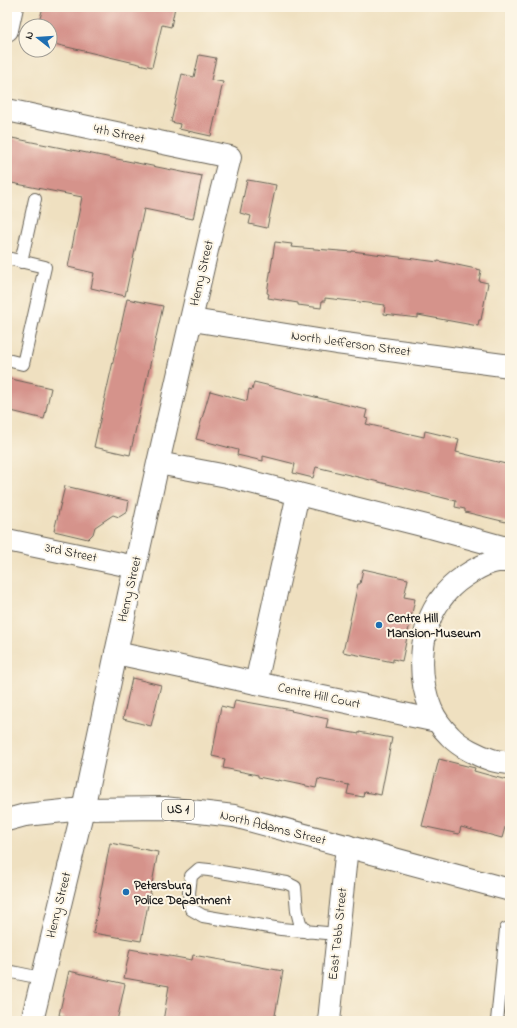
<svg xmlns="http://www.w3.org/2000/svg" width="517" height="1028" font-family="'Indie Flower',sans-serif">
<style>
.building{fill:#d5938b}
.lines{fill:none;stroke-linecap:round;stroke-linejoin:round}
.service-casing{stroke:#666155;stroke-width:14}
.minor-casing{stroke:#666155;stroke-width:24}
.primary-casing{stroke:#666155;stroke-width:24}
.service{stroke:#fff;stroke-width:12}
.minor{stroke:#fff;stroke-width:22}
.primary{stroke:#fff;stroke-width:22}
.poi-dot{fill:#1f6fb2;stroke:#fcf5e5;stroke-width:1.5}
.labels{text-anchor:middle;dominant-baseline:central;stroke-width:4;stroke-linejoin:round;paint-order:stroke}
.shield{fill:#fcf5e5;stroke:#5f5d58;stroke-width:1}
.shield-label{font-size:12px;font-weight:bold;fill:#1c1c1c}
.street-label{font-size:13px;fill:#1c1c1c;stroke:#fcf5e5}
.poi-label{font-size:13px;font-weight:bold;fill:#1c1c1c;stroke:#fcf5e5;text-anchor:start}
</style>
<rect width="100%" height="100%" fill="#fcf5e5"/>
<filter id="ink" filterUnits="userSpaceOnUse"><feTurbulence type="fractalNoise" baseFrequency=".025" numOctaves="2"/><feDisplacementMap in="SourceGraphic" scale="8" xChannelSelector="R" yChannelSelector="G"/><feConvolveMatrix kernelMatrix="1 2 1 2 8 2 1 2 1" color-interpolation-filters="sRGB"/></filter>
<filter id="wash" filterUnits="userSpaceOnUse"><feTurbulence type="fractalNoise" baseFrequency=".012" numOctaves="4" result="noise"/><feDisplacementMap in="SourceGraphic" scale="16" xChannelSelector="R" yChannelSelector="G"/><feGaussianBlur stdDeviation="0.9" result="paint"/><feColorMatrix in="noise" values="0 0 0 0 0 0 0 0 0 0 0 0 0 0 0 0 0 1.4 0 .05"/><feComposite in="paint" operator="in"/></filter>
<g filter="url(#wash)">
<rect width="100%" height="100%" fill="#efe0c0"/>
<g id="blocks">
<!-- building -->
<g class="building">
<polygon points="43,7 175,7 171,27 162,25 152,67 50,43 50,26 38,26"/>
<polygon points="199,55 216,58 211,80 223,82 211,136 179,129 180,124 171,122 182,74 194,77"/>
<polygon points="7,137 202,176 193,219 144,209 125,296 91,288 94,273 68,267 82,197 7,182"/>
<polygon points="247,180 254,181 276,185 267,228 249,224 251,216 240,213"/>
<polygon points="275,242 292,244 291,247 352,252 352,251 438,262 438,261 481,270 479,281 488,283 481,320 479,320 478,326 418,315 418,318 384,314 385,305 325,298 325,301 322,301 321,308 298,305 298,303 268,298 269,294 267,293"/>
<polygon points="127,299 163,306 130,455 94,447"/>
<polygon points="7,378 51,388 44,419 7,410"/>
<polygon points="254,382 283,389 367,410 365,418 368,419 366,424 424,437 425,431 459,439 456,452 510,465 510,523 465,512 465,509 455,507 456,501 404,488 316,467 313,478 293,473 295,464 263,456 263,461 237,455 238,450 196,439 210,391 247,401 249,389 252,390"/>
<polygon points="65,486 129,501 127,512 119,517 113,515 95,527 93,534 88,539 54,531"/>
<polygon points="363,569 408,579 404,597 415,599 402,661 393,659 393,662 343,652 358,584 360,584"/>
<polygon points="132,678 161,685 151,726 123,719"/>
<polygon points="235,700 292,710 291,711 328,719 326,728 359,734 359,732 392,738 381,795 364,792 363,797 347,794 349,785 318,779 316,788 278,780 278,781 258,777 258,775 223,768 225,759 212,756 221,706 233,709"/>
<polygon points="439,759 475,768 474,771 510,781 510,810 502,838 461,827 459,834 422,826"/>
<polygon points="110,843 158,852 141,941 93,933"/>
<polygon points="130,949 192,960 193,955 283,971 274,1021 163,1021 169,986 124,978"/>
<polygon points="69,971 125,984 117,1021 64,1021 64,1017 59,1015"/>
</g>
</g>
</g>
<g filter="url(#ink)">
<use href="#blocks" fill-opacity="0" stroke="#666155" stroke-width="1"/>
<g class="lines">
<defs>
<g id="service">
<polyline points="7,258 45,267 23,364 7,360"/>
<polyline points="21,262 35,199"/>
<polyline points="307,932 300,923 297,911 295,887 287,883 209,870 199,869 191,876 189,893 191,909 203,916 281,929 338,934"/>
<polyline points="7,971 41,978"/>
<polyline points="497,1021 506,929"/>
</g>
<g id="minor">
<polyline points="7,110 230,157 213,224 158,463 116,653 83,809 32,1021"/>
<polyline points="192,320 337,343 510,366"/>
<polyline points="158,463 227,476 430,527 510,549"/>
<polyline points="7,540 135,567"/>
<path d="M510,561C506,561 502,561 498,561C487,562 474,570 465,576C456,582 447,590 441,599C419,628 417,676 431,709C435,719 443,729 450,736C460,747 479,756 492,760C498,762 504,762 510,763"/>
<polyline points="116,653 256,683 437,721"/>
<polyline points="256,683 298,494"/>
<polyline points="329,1021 347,846"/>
</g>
<g id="primary">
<polyline points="7,30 12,7"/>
<polyline points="7,820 25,815 83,809 164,808 234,816 510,890"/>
</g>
</defs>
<!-- service casing -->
<use href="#service" class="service-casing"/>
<!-- minor casing -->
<use href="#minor" class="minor-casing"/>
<!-- primary casing -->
<use href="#primary" class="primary-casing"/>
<!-- service -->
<use href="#service" class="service"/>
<!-- minor -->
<use href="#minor" class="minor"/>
<!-- primary -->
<use href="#primary" class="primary"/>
</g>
</g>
<!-- markers -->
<g class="poi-dot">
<circle cx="379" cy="625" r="4"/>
<circle cx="126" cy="892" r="4"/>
</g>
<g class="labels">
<!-- shield labels -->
<rect class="shield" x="162" y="800" width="32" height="20" rx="3"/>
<g class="shield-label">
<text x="178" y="810">US 1</text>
</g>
<!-- street labels -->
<g class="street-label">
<text transform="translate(119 134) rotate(12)">4th Street</text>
<text transform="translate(202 273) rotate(-77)">Henry Street</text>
<text transform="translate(351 344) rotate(8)">North Jefferson Street</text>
<text transform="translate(71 553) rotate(12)">3rd Street</text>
<text transform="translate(130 589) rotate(-77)">Henry Street</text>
<text transform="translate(319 696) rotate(12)">Centre Hill Court</text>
<text transform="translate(273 828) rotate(14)">North Adams Street</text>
<text transform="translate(59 905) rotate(-76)">Henry Street</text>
<text transform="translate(338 934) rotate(-84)">East Tabb Street</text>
</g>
<!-- poi labels -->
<g class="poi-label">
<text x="387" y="618">Centre Hill<tspan x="387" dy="15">Mansion-Museum</tspan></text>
<text x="134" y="885">Petersburg<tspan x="134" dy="15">Police Department</tspan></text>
</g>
</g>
<!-- margin -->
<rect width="517" height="1028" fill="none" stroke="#fcf5e5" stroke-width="24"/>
<!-- north arrow -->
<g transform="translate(38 38) rotate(287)"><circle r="19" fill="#fcf5e5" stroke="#a29e95"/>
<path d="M0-3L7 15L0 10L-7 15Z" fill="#1f6fb2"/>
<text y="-6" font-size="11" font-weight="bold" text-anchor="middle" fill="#1c1c1c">N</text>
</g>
</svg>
